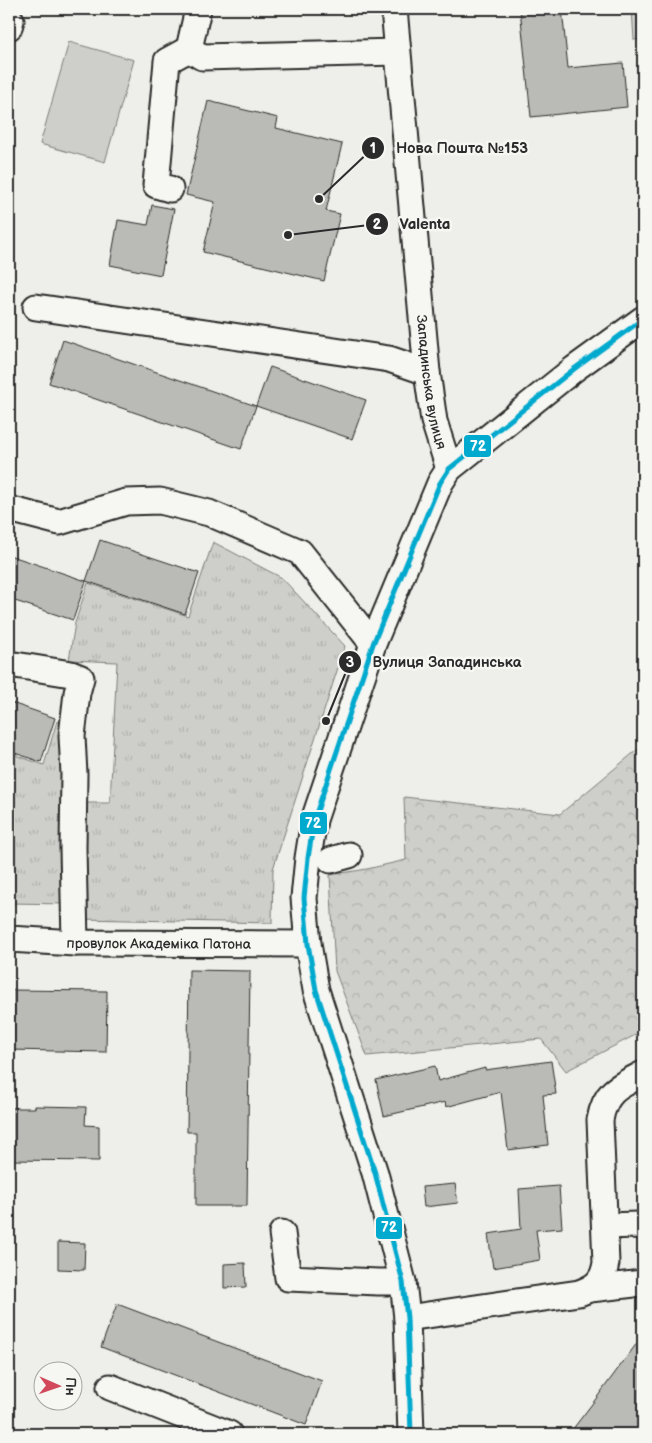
<svg xmlns="http://www.w3.org/2000/svg" width="652" height="1443" font-family="'Balsamiq Sans',sans-serif">
<style>
.grass{fill:url(#grass-tufts);stroke:#7c7c7a}
.forest{fill:url(#forest-crowns);stroke:#7c7c7a}
.park{fill:#cececa;stroke:#7c7c7a}
.building{fill:#babab7;stroke:#2b2b2b}
.lines{fill:none;stroke-linecap:round;stroke-linejoin:round}
.minor-casing{stroke:#2b2b2b;stroke-width:29}
.minor{stroke:#f6f6f2;stroke-width:25}
.bus-1-casing{stroke:#f6f6f2;stroke-width:9}
.bus-1{stroke:#00a9ce;stroke-width:5}
.labels{text-anchor:middle;dominant-baseline:central;stroke-width:5;stroke-linejoin:round;paint-order:stroke}
.street-label{font-size:14px;fill:#2b2b2b;stroke:#f6f6f2}
.leader{fill:none;stroke:#2b2b2b;stroke-width:2}
.callout-dot{fill:#2b2b2b;stroke:#f6f6f2;stroke-width:2}
.mark-label{font-size:15px;text-anchor:middle;font-weight:bold;fill:#fff}
.callout-label{font-size:15px;text-anchor:middle;font-weight:bold;fill:#2b2b2b;stroke:#f6f6f2;stroke-width:5;stroke-linejoin:round;paint-order:stroke}
.line-badge{stroke:#f6f6f2;stroke-width:2}
.badge-label{font-size:14px;text-anchor:middle;font-weight:bold;fill:#fff}
</style>
<defs>
<pattern id="grass-tufts" width="24" height="20" patternUnits="userSpaceOnUse" patternTransform="scale(1.25)"><rect width="24" height="20" fill="#cececa"/><path d="M3 7l-1-3M5 7V3M7 7l1-3M15 17l-1-3M17 17v-4M19 17l1-3" fill="none" stroke="#b1b1ae"/></pattern>
<pattern id="forest-crowns" width="20" height="18" patternUnits="userSpaceOnUse" patternTransform="scale(1.25)"><rect width="20" height="18" fill="#cececa"/><path d="M2 6a3 3 0 1 1 6 0M12 15a3 3 0 1 1 6 0" fill="none" stroke="#b1b1ae"/></pattern>
</defs>
<rect width="100%" height="100%" fill="#eeeeea"/>
<filter id="ink" filterUnits="userSpaceOnUse"><feTurbulence type="fractalNoise" baseFrequency=".02" numOctaves="2"/><feDisplacementMap in="SourceGraphic" scale="10" xChannelSelector="R" yChannelSelector="G"/><feConvolveMatrix kernelMatrix="1 2 1 2 8 2 1 2 1" color-interpolation-filters="sRGB"/></filter>
<g filter="url(#ink)">
<!-- grass -->
<g class="grass">
<polygon points="213,542 282,578 345,646 273,869 272,923 80,919 80,803 110,803 117,662 69,660 75,623 88,583 188,616"/>
<polygon points="57,721 66,724 67,904 9,903 9,753 44,765"/>
</g>
<!-- forest -->
<polygon class="forest" points="643,745 643,1031 566,1071 541,1039 367,1056 335,971 330,875 367,869 406,860 404,797 560,814"/>
<!-- park -->
<g class="park">
<polygon points="632,9 643,9 643,39 634,40"/>
<polygon points="69,42 134,60 105,162 40,144"/>
</g>
<!-- building -->
<g class="building">
<polygon points="520,9 562,9 568,68 623,63 627,107 531,117"/>
<polygon points="208,101 278,118 276,128 342,144 326,211 340,214 324,281 203,252 215,202 186,195"/>
<polygon points="152,205 174,209 161,275 110,265 118,220 148,225"/>
<polygon points="63,340 256,406 241,449 49,383"/>
<polygon points="270,367 366,400 352,439 256,406"/>
<polygon points="100,540 199,573 185,614 86,581"/>
<polygon points="9,555 86,581 73,620 9,599"/>
<polygon points="9,702 55,718 41,762 9,751"/>
<polygon points="189,970 250,971 247,1206 196,1206 196,1132 187,1132"/>
<polygon points="9,990 107,991 106,1052 9,1050"/>
<polygon points="551,1061 556,1094 543,1095 548,1145 508,1150 501,1092 446,1107 445,1102 384,1116 376,1080 435,1066 438,1081 485,1068 485,1070"/>
<polygon points="35,1106 86,1107 85,1125 99,1126 99,1161 9,1160 9,1108 35,1108"/>
<polygon points="455,1184 458,1203 424,1207 422,1187"/>
<polygon points="559,1186 562,1228 536,1230 540,1260 493,1268 488,1234 521,1229 519,1189"/>
<polygon points="58,1242 85,1243 84,1270 58,1269"/>
<polygon points="245,1263 246,1287 224,1288 224,1264"/>
<polygon points="117,1304 322,1381 306,1425 101,1347"/>
<polygon points="643,1335 643,1434 569,1434 595,1400"/>
</g>
<g class="lines">
<defs>
<g id="minor">
<path id="s1" d="M394,9L427,372L434,421L449,469"/>
<polyline points="9,19 11,20 9,27"/>
<polyline points="189,49 198,9"/>
<polyline points="170,189 156,185 167,61 189,49 202,57 397,52"/>
<polyline points="36,307 389,359 427,372"/>
<polyline points="9,509 59,522 126,502 160,501 209,513 300,552 373,644"/>
<polyline points="9,664 71,674 81,678 77,693 72,736 74,774 73,848 75,943"/>
<polyline points="331,860 349,855"/>
<path id="s2" d="M9,939L75,943L308,944"/>
<polyline points="605,1226 638,1225 643,1227"/>
<polyline points="282,1233 288,1278 378,1282 403,1282"/>
<polyline points="590,1289 643,1283"/>
<path d="M407,1318L579,1293C596,1287 603,1281 606,1263L600,1120C605,1091 619,1086 643,1074"/>
<polyline points="110,1387 229,1434"/>
<polyline points="411,1434 407,1318 403,1282 375,1173 316,990 308,944 304,898 308,858 314,820 373,644 440,483 449,469 574,369 643,319"/>
</g>
</defs>
<!-- minor casing -->
<use href="#minor" class="minor-casing"/>
<!-- minor -->
<use href="#minor" class="minor"/>
<defs>
<polyline id="bus-1" points="411,1434 407,1318 403,1282 375,1173 316,990 308,944 304,898 308,858 314,820 373,644 440,483 449,469 574,369 643,319"/>
</defs>
<!-- bus-1 casing -->
<use href="#bus-1" class="bus-1-casing"/>
<!-- bus-1 -->
<use href="#bus-1" class="bus-1"/>
</g>
</g>
<g class="labels">
<!-- street labels -->
<g class="street-label">
<text stroke="none"><textPath href="#s1" startOffset="375">Западинська вулиця</textPath></text>
<text stroke="none"><textPath href="#s2" startOffset="150">провулок Академіка Патона</textPath></text>
</g>
</g>
<!-- callouts -->
<path class="leader" d="M319 199L373 148M288 235L377 224M326 721L350 662"/>
<g class="callout-dot">
<circle cx="319" cy="199" r="5"/>
<circle cx="288" cy="235" r="5"/>
<circle cx="326" cy="721" r="5"/>
<circle cx="373" cy="148" r="12"/>
<circle cx="377" cy="224" r="12"/>
<circle cx="350" cy="662" r="12"/>
</g>
<g class="mark-label">
<text x="373" y="153">1</text>
<text x="377" y="229">2</text>
<text x="350" y="667">3</text>
</g>
<g class="callout-label">
<text x="462" y="153">Нова Пошта №153</text>
<text x="425" y="229">Valenta</text>
<text x="447" y="667">Вулиця Западинська</text>
</g>
<g class="line-badge">
<rect x="463" y="434" width="29" height="24" rx="5" fill="#00a9ce"/>
<rect x="299" y="811" width="29" height="24" rx="5" fill="#00a9ce"/>
<rect x="375" y="1216" width="28" height="24" rx="5" fill="#00a9ce"/>
</g>
<g class="badge-label">
<text x="478" y="451">72</text>
<text x="313" y="828">72</text>
<text x="389" y="1232">72</text>
</g>
<!-- margin -->
<rect width="652" height="1443" fill="none" stroke="#f6f6f2" stroke-width="30"/>
<rect x="15" y="15" width="622" height="1413" fill="none" stroke="#2b2b2b" stroke-width="2" filter="url(#ink)"/>
<!-- north arrow -->
<g transform="translate(58 1386) rotate(92)"><circle r="24" fill="#f6f6f2" stroke="#a5a5a2"/>
<path d="M0-4L9 19L0 12L-9 19Z" fill="#d1495b"/>
<text y="-8" font-size="14" font-weight="bold" text-anchor="middle" fill="#2b2b2b">Пн</text>
</g>
</svg>
